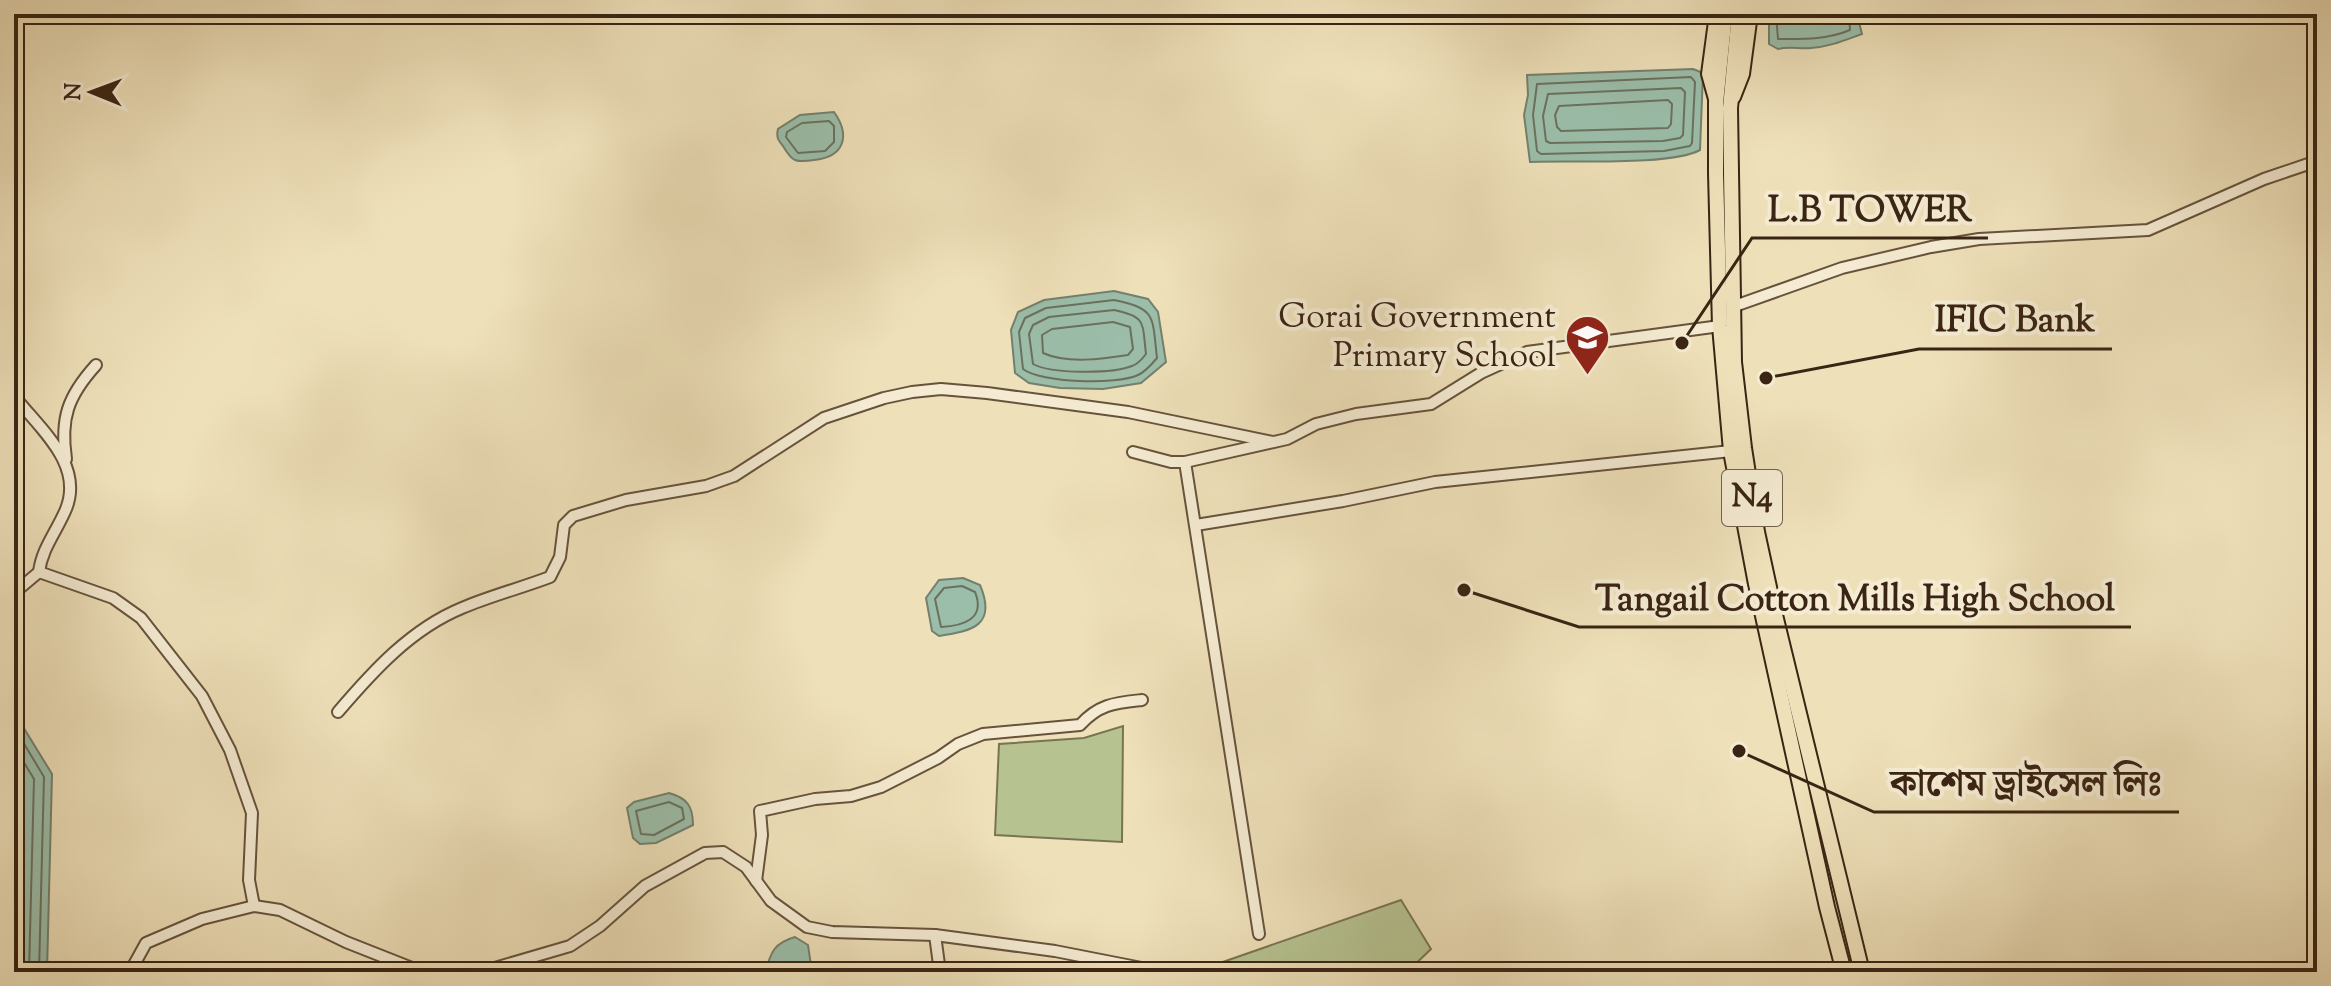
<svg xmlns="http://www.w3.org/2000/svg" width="2331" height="986" font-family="'Sorts Mill Goudy','Noto Serif Bengali',serif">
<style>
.green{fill:#b6c391;stroke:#787452;stroke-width:2}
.water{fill:#9bbeaa;stroke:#74806e;stroke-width:2}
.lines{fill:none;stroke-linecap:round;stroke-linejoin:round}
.shore{stroke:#6a715e;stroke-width:2}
.minor-casing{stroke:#67533c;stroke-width:14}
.major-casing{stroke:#3a2413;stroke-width:16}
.highway-casing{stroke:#3a2413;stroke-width:18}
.minor{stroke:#f4ebd2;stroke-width:10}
.major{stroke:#eee0b9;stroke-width:12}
.highway{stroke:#eee0b9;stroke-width:14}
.labels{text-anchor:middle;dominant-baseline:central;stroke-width:8;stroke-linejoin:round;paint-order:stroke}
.shield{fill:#f4ebd2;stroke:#72604c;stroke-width:2}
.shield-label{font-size:32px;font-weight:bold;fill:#3a2413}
.poi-label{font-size:34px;fill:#3a2413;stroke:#f4ebd2;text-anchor:end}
.leader{fill:none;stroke:#3a2413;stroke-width:3}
.callout-dot{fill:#3a2413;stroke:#f4ebd2;stroke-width:3}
.callout-label{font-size:36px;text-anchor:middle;font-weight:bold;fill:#3a2413;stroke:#f4ebd2;stroke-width:8;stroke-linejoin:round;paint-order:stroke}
</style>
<rect width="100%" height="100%" fill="#eee0b9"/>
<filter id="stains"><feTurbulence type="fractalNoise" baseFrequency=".0025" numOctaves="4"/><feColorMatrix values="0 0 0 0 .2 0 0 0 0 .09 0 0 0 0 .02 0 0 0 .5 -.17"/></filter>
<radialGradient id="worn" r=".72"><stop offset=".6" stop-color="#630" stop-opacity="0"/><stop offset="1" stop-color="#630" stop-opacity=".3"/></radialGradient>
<!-- green -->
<g class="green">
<polygon points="1123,726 1122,842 995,835 999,744 1084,738"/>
<polygon points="1401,900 1431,949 1407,972 1194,972"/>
</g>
<!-- water -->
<g class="water">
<path d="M1769,14H1857L1862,34C1845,40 1829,47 1811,48C1800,49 1789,46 1778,49L1769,44Z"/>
<path d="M1693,69L1703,73L1700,150C1671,166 1569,160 1530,162L1524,115L1528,95L1527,75Z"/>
<path d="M834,112C851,136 844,157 814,160C808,161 800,162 795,160C790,158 786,151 783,146C778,140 776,137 778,129L800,115Z"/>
<polygon points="1114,291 1148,299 1158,312 1166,362 1141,383 1103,389 1060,388 1029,383 1015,373 1011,330 1018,312 1044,300"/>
<path d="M963,578L980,585C997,625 973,631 939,636L932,631L926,598L939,580Z"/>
<polygon points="14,712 52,774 47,972 14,972"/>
<path d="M669,793C687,798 693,806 693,825L656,843L640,844L633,838L627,808L634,802Z"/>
<path d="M795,937L808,945L812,972H765C771,952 774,943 795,937Z"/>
</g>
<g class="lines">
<!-- shore -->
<g class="shore">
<path d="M1776,14L1778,39C1803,39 1826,40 1850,30L1849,14"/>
<polygon points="1691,77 1695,82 1692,143 1690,146 1664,151 1541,154 1537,151 1533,115 1537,84"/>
<polygon points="1681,88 1685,92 1683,135 1680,138 1663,141 1550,143 1546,141 1543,116 1548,94"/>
<polygon points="1668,100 1672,104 1671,124 1668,128 1561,131 1557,127 1555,115 1559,106"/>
<polygon points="829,121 834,126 834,142 825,151 798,153 786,137 787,132 802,123"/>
<path d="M1114,300C1157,309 1152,316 1157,358C1152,364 1145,372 1138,375C1117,385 1041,383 1023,369L1019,332L1025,318L1046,308Z"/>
<path d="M1114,310C1147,317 1142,322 1146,354C1143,358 1138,364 1132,366C1112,374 1051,374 1033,364L1029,334L1033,325L1049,317Z"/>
<path d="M1113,322L1130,327L1133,349L1128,355C1103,359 1067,364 1043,353L1042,335L1052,329Z"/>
<path d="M962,586L975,592C986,619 963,626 941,627L935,599L944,588Z"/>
<polyline points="14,727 44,777 39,972"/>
<polyline points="14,746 34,779 29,972"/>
<polyline points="14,769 22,783 17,972"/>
<polygon points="669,802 682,808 684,819 654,835 641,834 636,811"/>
</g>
<defs>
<g id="minor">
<polyline points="1732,307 1842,268 1931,247 1979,239 2148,230 2264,179 2317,161"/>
<path d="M15,397C40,429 84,464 66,509C57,531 42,548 39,572L113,598L141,618L202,696L230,750L252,813L249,880L254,906"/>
<polyline points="1133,452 1171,462 1185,462 1287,439 1316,424 1356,414 1431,404 1481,373 1527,352 1720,326"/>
<path d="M66,459C60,418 68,396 96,365"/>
<polyline points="1185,462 1259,934"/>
<polyline points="1196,525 1343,501 1435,482 1731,451"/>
<polyline points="14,593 39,572"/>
<path d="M338,712C373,671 411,629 462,608C490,596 521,588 550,577L560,557L564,525L573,516L626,500L706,486L734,476L824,418L884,398L912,392L941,389L987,393L1128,412L1273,442"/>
<path d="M756,881L762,835L760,811L815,799L851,796L881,787L938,758L958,744L983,734L1080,725C1099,704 1115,703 1142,700"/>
<polyline points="935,935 940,972"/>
<polyline points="130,972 146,943 202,919 254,906 280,910 346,942 422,972"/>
<polyline points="481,972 570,946 600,926 645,886 705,853 723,852 746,867 771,901 807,927 832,932 935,935 1055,951 1152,970"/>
</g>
<g id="major">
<polyline points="1734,97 1743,74 1751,14"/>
<polyline points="1715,99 1708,74 1716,14"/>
</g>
<g id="highway">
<polyline points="1725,14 1716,103 1716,173 1720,326 1731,451 1756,584 1827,907 1844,972"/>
<polyline points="1739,14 1730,108 1734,362 1744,448 1757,532 1775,615 1862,972"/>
</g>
</defs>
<!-- minor casing -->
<use href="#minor" class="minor-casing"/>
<!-- major casing -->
<use href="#major" class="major-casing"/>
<!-- highway casing -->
<use href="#highway" class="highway-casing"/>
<!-- minor -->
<use href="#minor" class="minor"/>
<!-- major -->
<use href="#major" class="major"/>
<!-- highway -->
<use href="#highway" class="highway"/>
</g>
<!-- icons -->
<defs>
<symbol id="school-pin" viewBox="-11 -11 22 30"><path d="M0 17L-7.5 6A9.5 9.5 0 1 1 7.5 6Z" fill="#8f2418" stroke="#f4ebd2"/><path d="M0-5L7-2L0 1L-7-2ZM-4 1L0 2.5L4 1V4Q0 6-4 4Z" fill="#fff"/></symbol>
</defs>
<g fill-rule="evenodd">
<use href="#school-pin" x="1562" y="312" width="51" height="69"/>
</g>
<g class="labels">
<!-- shield labels -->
<rect class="shield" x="1722" y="470" width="60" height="56" rx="6"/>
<g class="shield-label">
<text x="1752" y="498">N4</text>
</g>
<!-- poi labels -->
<g class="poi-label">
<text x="1556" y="318">Gorai Government<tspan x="1556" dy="39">Primary School</tspan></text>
</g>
</g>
<!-- callouts -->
<path class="leader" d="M1682 343L1752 238H1988M1766 378L1919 349H2112M1464 590L1579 627H2131M1739 751L1874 812H2179"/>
<g class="callout-dot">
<circle cx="1682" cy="343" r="8"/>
<circle cx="1766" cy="378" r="8"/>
<circle cx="1464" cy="590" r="8"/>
<circle cx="1739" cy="751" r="8"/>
</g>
<g class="callout-label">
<text x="1870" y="221">L.B TOWER</text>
<text x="2015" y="331">IFIC Bank</text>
<text x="1855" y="610">Tangail Cotton Mills High School</text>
<text x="2026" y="795">কাশেম ড্রাইসেল লিঃ</text>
</g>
<!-- margin -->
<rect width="2331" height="986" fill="none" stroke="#eee0b9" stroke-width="48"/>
<rect x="16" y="16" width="2299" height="954" fill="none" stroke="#3a2413" stroke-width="4"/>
<rect x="24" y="24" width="2283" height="938" fill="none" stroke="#3a2413" stroke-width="2"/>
<!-- north arrow -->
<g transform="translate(92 92) rotate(271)" stroke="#f4ebd2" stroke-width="6" paint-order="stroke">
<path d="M0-6L14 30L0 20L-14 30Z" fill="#3a2413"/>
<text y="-12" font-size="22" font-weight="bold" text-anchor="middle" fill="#3a2413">N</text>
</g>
<rect width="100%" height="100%" filter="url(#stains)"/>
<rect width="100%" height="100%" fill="url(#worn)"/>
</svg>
